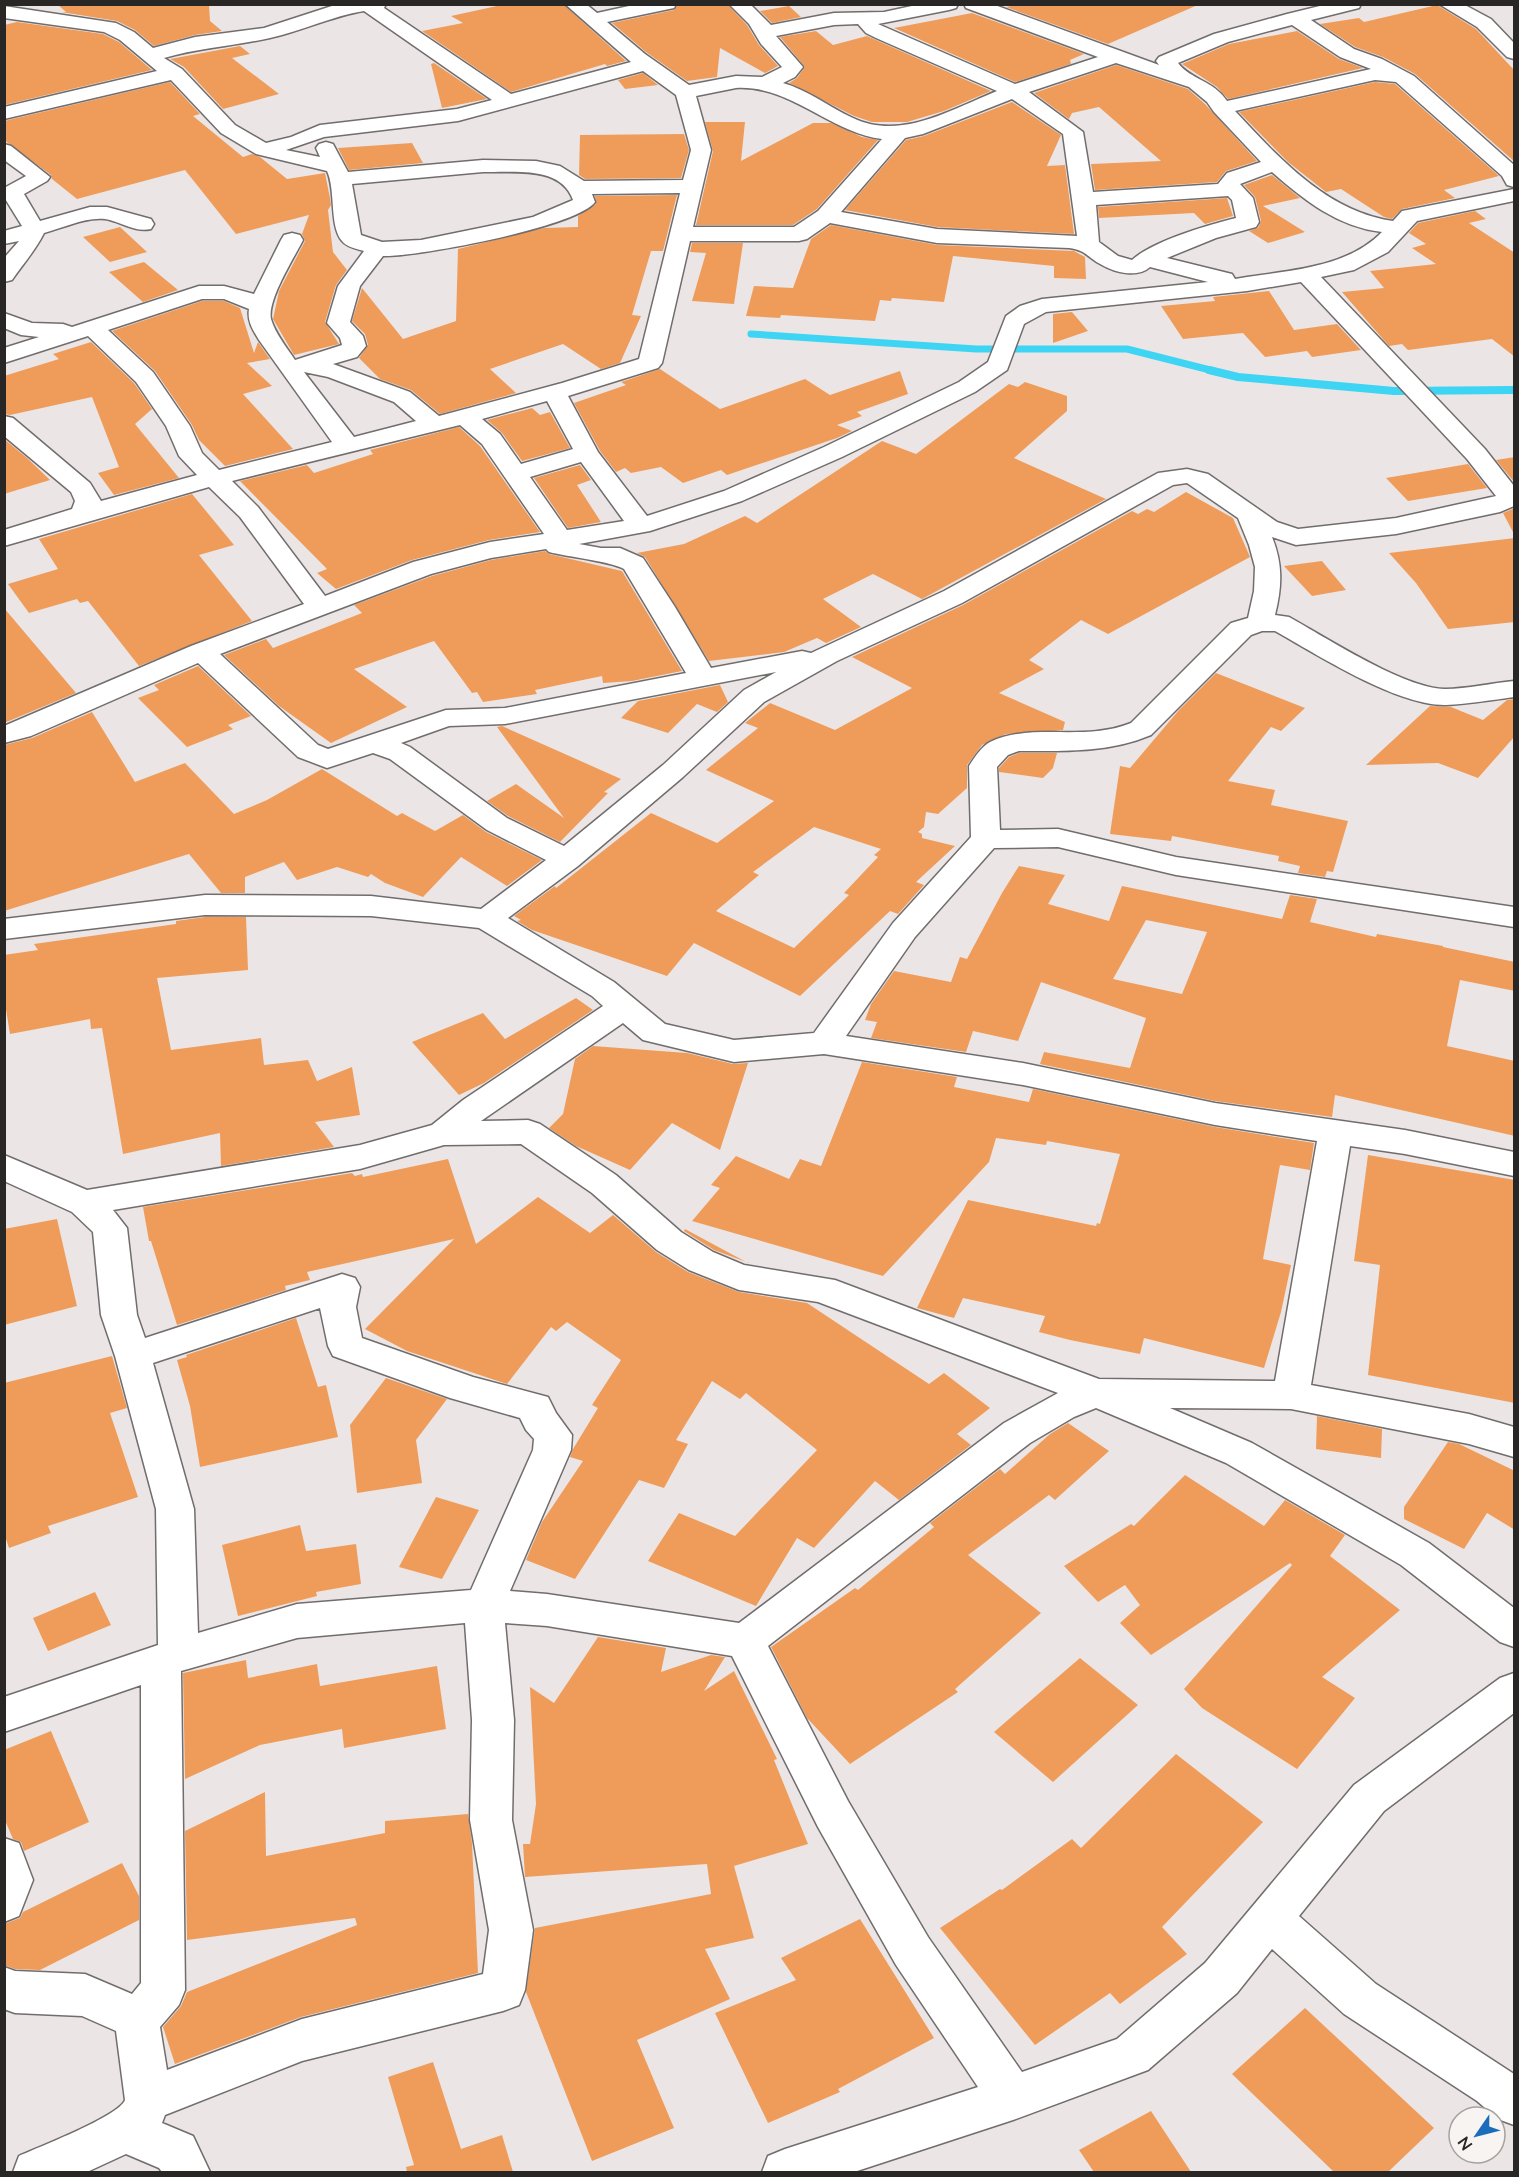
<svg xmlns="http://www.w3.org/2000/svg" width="1519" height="2177" font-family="Lato,sans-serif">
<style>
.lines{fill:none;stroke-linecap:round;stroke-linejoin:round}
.stream-far1{stroke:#3ed4f3;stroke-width:7}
.stream{stroke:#3ed4f3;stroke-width:8}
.building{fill:#ef9c5b;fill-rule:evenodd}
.street-casing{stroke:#716d6c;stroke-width:3}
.street{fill:#fff;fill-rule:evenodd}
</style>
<rect width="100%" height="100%" fill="#ebe6e5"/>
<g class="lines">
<!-- stream-far1 -->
<polyline class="stream-far1" points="751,334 976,349 1127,349 1214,371"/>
<!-- stream -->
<polyline class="stream" points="1209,370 1238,377 1394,391 1514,390"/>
</g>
<!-- building -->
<g class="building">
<polygon points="57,4 209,4 210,21 222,31 195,35 154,46 135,30 117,21 61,12 66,12"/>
<polygon points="506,4 563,4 626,61 607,66 605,64 511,92 422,31 463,23 451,16"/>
<polygon points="678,4 727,4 747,25 759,45 778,66 765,73 720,48 717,77 687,81 646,52 612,23 674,10"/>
<polygon points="1020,4 1200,4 1108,44 1006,7"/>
<polygon points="1437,5 1476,29 1515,71 1515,162 1415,74 1383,57 1355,47 1320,24 1359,18 1364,22"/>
<polygon points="789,6 801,17 772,23 760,11"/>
<polygon points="972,13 1084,54 1070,60 1071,64 1015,82 894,28"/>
<polygon points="17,22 103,34 119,42 152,70 4,105 4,25"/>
<polygon points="816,31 833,45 867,36 991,91 944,111 907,122 872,122 854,116 789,83 797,78 805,67 780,37"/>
<polygon points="1297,31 1339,59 1363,68 1228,99 1217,87 1182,64 1229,44"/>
<polygon points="240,46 250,54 232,58 279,94 223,109 184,67 170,59"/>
<polygon points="434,63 487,99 442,108 431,64"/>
<polygon points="1116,65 1188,89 1205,104 1257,161 1226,171 1217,182 1095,190 1091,164 1161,161 1099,107 1072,113 1069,119 1034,93"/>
<polygon points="643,73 658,85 625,89 618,80"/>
<polygon points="170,82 200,114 193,116 243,157 252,154 260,157 287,179 325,173 330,198 331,205 328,210 333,252 347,270 336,285 325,322 339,344 294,355 273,319 279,291 305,241 302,234 309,215 236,234 185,170 77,199 52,179 51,175 4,140 4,121"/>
<polygon points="1375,82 1395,84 1499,176 1444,190 1455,198 1402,209 1392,219 1384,217 1341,189 1326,192 1288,162 1239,112"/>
<polygon points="1012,102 1061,135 1047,166 1065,165 1074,234 937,227 845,210 906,140 924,136"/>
<polygon points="705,122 745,122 741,161 813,123 831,123 862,137 878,140 817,209 793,225 696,225 713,151"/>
<polygon points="684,134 689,150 681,178 585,179 579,175 580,135"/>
<polygon points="412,143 423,163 349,170 338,148"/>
<polygon points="1272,175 1300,198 1263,206 1305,232 1268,243 1249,231 1258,228 1261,221 1255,197 1244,185"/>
<polygon points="677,195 663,251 651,251 632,315 641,316 620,363 601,369 563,344 490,369 516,393 440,414 411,390 380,379 359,358 368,345 365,334 352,321 362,288 403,339 456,321 458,249 544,228 578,227 578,216 596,204 595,196"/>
<polygon points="1227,198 1233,216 1205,224 1194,213 1099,218 1098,207"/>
<polygon points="1475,211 1486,219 1469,223 1515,253 1515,357 1492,339 1408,350 1402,344 1389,346 1342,292 1384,288 1370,271 1436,264 1412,248 1426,244 1409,233 1418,223"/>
<polygon points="831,225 937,245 1074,251 1085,257 1086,279 1054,278 1054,266 953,256 944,302 892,298 891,301 880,300 875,321 781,315 780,318 746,316 754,286 793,288 811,239"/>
<polygon points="120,227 147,252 110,262 83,237"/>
<polygon points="692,243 743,243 734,304 692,301 706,253 690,252"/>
<polygon points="144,262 178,290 143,302 109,272"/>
<polygon points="1269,291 1294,330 1337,324 1361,350 1312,357 1307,351 1265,357 1243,333 1183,339 1161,306 1215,301 1213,297"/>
<polygon points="202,301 224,301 240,308 254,353 258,342 270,359 247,363 272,386 243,394 293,449 225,466 199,440 192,425 155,371 112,331"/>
<polygon points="1072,312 1088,331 1053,343 1053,314"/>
<polygon points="91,342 134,383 152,409 135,424 179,478 114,495 98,473 119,467 92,397 10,415 4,414 4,376 59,359 53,354"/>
<polygon points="660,369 720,409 805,379 830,395 900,371 908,394 857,412 862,416 837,425 852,431 837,438 727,475 721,470 683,483 661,467 631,473 625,468 616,472 600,451 574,403 626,385 621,382"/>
<polygon points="1025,382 1067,396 1067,411 1014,458 1106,499 922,599 873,574 823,599 861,627 826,643 817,638 784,652 709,661 645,557 637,553 684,544 745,516 757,523 882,441 916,454 1009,384 1018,387"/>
<polygon points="532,408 540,415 550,412 570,448 522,461 502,433 487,420"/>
<polygon points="459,427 480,446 540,532 489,540 412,560 336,589 317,573 327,569 240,481 307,465 314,473 373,454 370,450"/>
<polygon points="4,439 27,458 50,480 4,494"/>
<polygon points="1515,457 1515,483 1496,460"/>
<polygon points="1468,464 1487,488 1408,501 1386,478"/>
<polygon points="580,465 591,480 577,485 601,522 568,528 534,478"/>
<path d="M1186,492L1233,518L1250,557L1108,634L1081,620L1029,660L1044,669L999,693L1065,722L1063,730L1006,734L982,745L967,765V788L938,814L926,812L924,827L918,832L922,834V838L955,846L916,882L924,885L898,914L890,911L800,996L694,943L667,976L532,930L517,921L521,920L514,916L555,886L556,888L651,813L717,843L774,801L706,770L758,728L745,723L770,703L835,730L912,688L852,657L963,605L1132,511L1138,514L1147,509L1154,512ZM814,827L881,849L874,855L878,857L844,893L849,895L794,948L716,911L759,875L753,872Z"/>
<polygon points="192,494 234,545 199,555 252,621 139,666 88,601 80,603 77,599 29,613 8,584 58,569 39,539"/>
<polygon points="1515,508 1515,536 1503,513"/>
<polygon points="1515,538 1515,622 1448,629 1416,583 1389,553"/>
<polygon points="545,551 549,554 622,571 682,671 632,681 603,683 602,676 535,690 537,694 483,702 477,692 472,693 434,641 354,669 407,707 331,743 279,706 224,655 266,639 273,648 362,613 354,605 432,576 491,560"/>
<polygon points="1322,561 1346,590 1312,596 1284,566"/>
<polygon points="4,608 76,693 4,723"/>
<polygon points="198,666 251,716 228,725 233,729 187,747 138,698 159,690 154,685"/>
<polygon points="1216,673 1305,708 1281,731 1271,727 1228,781 1275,790 1271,805 1348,821 1333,872 1327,871 1325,877 1298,873 1300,866 1278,861 1279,856 1172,836 1171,841 1110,834 1120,766 1130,768 1179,710"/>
<polygon points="720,685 728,702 717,712 697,704 668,733 621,718 638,701"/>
<polygon points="1515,699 1515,736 1478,778 1438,763 1366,765 1430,706 1451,707 1483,720 1507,700"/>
<polygon points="92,712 135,782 185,763 234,814 267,800 322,769 397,816 402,813 435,831 463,815 486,832 542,860 507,886 461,857 423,897 385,883 371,874 368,877 337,867 297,880 284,862 245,877 245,893 221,893 189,854 4,911 4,745 32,738"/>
<polygon points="502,726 621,779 604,792 608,793 560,842 508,816 487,801 516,784 564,818 497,727"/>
<polygon points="1019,753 1057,753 1053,768 1043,778 999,772 999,768 1009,757"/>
<path d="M1019,866L1065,875L1048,904L1109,921L1122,886L1282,919L1290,895L1317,899L1310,922L1376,937L1377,934L1443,946V947L1515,962V991L1460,980L1447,1046L1515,1061V1136L1335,1095L1332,1117L1215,1101L1040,1064L1044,1052L1130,1068L1146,1018L1041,982L1018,1041L973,1031L966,1052L871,1038L877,1022L865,1020L871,1004L894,971L951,982L960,957L967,959L1002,893ZM1146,920L1207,932L1182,994L1113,979Z"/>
<polygon points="205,917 246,917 248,970 157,978 171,1050 261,1038 264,1065 308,1060 317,1081 352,1067 360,1115 315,1122 334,1147 221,1166 220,1133 123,1154 102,1028 91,1029 90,1019 10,1034 4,997 4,955 38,950 34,944 176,924 176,921"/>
<polygon points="576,998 593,1010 484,1083 459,1095 412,1042 483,1013 505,1039"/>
<polygon points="593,1046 687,1053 733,1064 748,1063 720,1150 672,1123 630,1170 576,1146 549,1128 563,1114 575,1059"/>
<polygon points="862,1062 957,1077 954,1087 1029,1102 1033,1089 1215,1127 1314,1143 1310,1170 1280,1165 1263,1259 1291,1265 1281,1312 1264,1368 1144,1338 1140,1354 1070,1340 1039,1332 1045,1316 963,1298 954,1318 917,1308 968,1200 1096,1226 1097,1223 1100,1224 1120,1154 1047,1141 1046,1145 996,1138 989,1162 883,1276 692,1221 720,1188 711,1185 736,1156 789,1179 800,1159 821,1166"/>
<polygon points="1368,1155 1515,1180 1515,1403 1368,1375 1380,1265 1354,1261"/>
<polygon points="448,1159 476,1244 538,1197 590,1233 613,1215 656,1252 688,1272 739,1292 807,1303 929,1384 944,1373 990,1408 957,1434 971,1445 899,1500 875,1481 814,1548 797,1538 756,1606 648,1561 679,1513 735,1536 817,1450 746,1393 740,1399 712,1381 676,1440 688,1444 664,1488 639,1480 575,1579 526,1560 542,1522 583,1461 570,1457 573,1449 598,1408 592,1405 621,1360 567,1322 556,1331 551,1327 507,1384 407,1351 365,1329 454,1239 307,1272 310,1280 285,1286 286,1290 177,1325 151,1241 149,1241 143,1207 352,1173 355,1176 362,1174 363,1177"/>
<polygon points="57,1219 77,1306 4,1325 4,1229"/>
<polygon points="685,1229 748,1263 749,1263 714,1250 684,1231"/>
<polygon points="296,1318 318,1387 326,1385 338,1437 200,1467 190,1406 177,1360 187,1357 186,1355"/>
<polygon points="112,1356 127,1408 110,1413 138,1497 48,1526 51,1533 9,1548 4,1533 4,1383"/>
<polygon points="386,1378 447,1399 416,1440 422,1483 357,1493 350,1425"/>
<polygon points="1317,1416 1382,1429 1381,1458 1316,1449"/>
<polygon points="1068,1423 1109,1451 1055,1500 1049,1495 968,1555 1041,1613 955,1689 958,1692 850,1764 807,1718 771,1647 855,1588 858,1590 934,1527 930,1523 1000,1469 1005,1474 1050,1434"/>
<polygon points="1448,1442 1459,1444 1515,1471 1515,1530 1487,1513 1464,1549 1404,1519 1404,1507"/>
<polygon points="1185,1475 1264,1526 1285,1500 1345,1535 1330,1556 1400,1610 1322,1677 1355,1698 1297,1769 1202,1708 1184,1689 1292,1565 1290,1563 1151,1655 1120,1623 1140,1605 1125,1585 1098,1602 1064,1566 1131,1524 1134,1526"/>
<polygon points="436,1497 479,1510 442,1579 399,1567"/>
<polygon points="300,1525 306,1551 356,1544 361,1584 316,1592 317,1596 238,1616 222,1545"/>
<polygon points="95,1592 111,1625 48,1651 33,1618"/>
<polygon points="598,1637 666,1648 661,1672 711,1655 725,1657 704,1691 734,1671 777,1759 774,1760 808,1844 734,1866 754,1938 705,1949 730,1999 637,2040 674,2128 592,2161 526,1992 535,1928 711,1894 707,1864 525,1877 523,1844 530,1844 536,1804 530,1687 554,1703"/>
<polygon points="1080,1658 1138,1705 1053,1782 994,1732"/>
<polygon points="246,1660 248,1678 317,1664 320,1686 437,1666 446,1729 344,1748 342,1729 260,1745 185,1779 183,1673"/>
<polygon points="51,1731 89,1822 24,1851 21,1842 13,1839 4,1818 4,1750"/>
<polygon points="1176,1754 1263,1822 1162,1927 1187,1954 1120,2004 1110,1993 1035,2045 940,1928 1000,1889 1002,1890 1072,1839 1081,1848"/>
<polygon points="265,1792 266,1856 385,1833 385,1821 468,1814 472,1843 478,1973 301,2017 175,2064 163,2027 181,2006 187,1992 357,1925 355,1918 187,1940 185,1831"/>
<polygon points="122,1863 139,1896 139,1920 40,1970 15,1969 4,1965 4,1924 20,1918 23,1912"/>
<polygon points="860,1919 934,2038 838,2089 840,2092 768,2123 715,2013 796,1980 781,1958"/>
<polygon points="1305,2008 1434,2128 1388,2172 1334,2172 1232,2074"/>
<polygon points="433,2062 461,2149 502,2135 513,2172 407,2172 406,2167 414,2165 388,2077"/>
<polygon points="1151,2111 1191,2172 1094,2172 1079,2150"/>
</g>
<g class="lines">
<defs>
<g id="street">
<path d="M338,4H386L384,8L511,94L631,62L565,4H586L597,13L638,4H676L674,8L607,22L645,54L689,85L736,76L762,77L782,67L761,44L749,24L729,4H750L771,25L834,13L884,12L921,4H958L956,8L949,10L878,24L1015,84L1098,57L966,8L964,4H992L1159,65L1156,61L1159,57L1214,34L1287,14L1328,4H1361L1359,8L1311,20L1354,49L1382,59L1414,76L1514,165V187L1507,185L1502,176L1396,82L1375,80L1235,111C1278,157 1327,212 1393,221L1402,211L1514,189V201L1417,221L1388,252L1354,270L1321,277L1485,449L1514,486V506L1500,512L1396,534L1296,545L1272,537C1283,564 1282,587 1275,615L1289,617C1327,638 1403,688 1445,689C1467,689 1492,683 1514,681V697C1492,700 1469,704 1446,705C1397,706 1318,655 1275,631H1262L1251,635L1151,735C1108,753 1064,751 1019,751L1008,755L997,767L1000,830L1058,829L1176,857L1514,907V927L1176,875L1058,847L994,848L915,937L846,1036L1023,1063L1215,1103L1405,1130L1514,1152V1176L1405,1154L1350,1146L1311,1385L1469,1414L1514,1427V1457L1469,1444L1291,1409L1170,1408L1252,1443L1429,1543L1514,1608V1647L1500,1642L1401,1565L1226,1463L1096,1408L1074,1417L1030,1443L768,1646L848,1801L928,1937L1022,2072L1117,2039L1205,1963L1354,1785L1500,1678L1514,1673V1713L1384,1811L1299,1916L1376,1984L1514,2074V2125L1498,2119L1477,2101L1344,2014L1272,1949L1237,1993L1148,2070L1013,2120L854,2172H762L768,2156L785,2149L978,2087L896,1965L818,1827L732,1656L547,1626L505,1623L514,1720L512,1820L533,1930L525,1990L519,2005L503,2011L302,2061L165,2115L162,2123L193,2136L210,2172H162L159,2168L126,2154L87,2172H13L19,2156C39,2147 119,2116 125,2100L116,2031L82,2016L15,2013L4,2009V1967L15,1971L85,1974L132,1994L141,1983V1685L4,1732V1697L158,1645L156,1509L115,1356L101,1315L93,1232L72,1212L4,1181V1155L87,1190L360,1145L432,1125L463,1100L603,1006L592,996L479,928L371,916L205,915L4,939V919L205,895L371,896L481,909L546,860L487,830L390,759L373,753L327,768L298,757L198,663L31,736L4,743V726L191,646L304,604L240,517L209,487L4,546V530L72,509L75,501L71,492L4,436V416L13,418L90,483L101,501L197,475L179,456L166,426L136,382L88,336L4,363V348L39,337L21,335L4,328V313L32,323L63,324L72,327L199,286H224L254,294L281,240L284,235L292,233L300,235L303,240C294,258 267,300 271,319C275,333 287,348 295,360L342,345L340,338L327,323L338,286L364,251C357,249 346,247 342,241C329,226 336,190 327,171L256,154L221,133L171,80L4,119V107L157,71L120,40L104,32L4,18V6L116,23L134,32L153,48L195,37L264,28ZM364,11L492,100L457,109L320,125L291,137L266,143L235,125L182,69L164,58C199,48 234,46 270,38C302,31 332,16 364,11ZM858,24L866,33L876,38L997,91C952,109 901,141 853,118C829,107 808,90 783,83L795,77L803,67L776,36L834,25ZM1292,25L1340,57L1371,69L1227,101C1213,80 1191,80 1178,63L1228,42ZM1116,63L1189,87L1207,102L1214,112L1261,162L1227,173L1218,184L1093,192L1083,132L1029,92ZM643,71L676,95L691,150L683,180L584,181L560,166L536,161L483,160L348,172L333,144L326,142L319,144L316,148L320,157L286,150L324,137L458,121ZM736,88C791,85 829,132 882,139L818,211L794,227H693L711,150L696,96ZM1012,99L1063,134L1077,236L937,229L841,212L905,138L923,134ZM483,172C512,173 561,165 573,200L533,217L421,240L382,242L361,235L352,184ZM1272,172C1304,200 1338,227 1382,232C1348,267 1293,270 1247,277L1235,279L1232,274L1167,258L1216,238L1256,227L1259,222L1253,198L1240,184ZM680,193L639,359L562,383L439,416L410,392L333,364L357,357L366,346L363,336L350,322L360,286L383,256C416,257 577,227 595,202L592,194ZM1228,196L1232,200L1236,218C1208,225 1153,241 1132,260L1118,256L1099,242L1096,205ZM830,223L937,243L1069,248C1086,250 1088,258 1102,265C1116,273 1138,278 1150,267L1208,282L1042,299L1020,306L1006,316L988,362L959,382L824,447L724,491L647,516L598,452L568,396L658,368L662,363L690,241H799L807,239ZM1301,282L1467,459L1496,496L1396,518L1298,529L1277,522L1208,474L1187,469L1158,473L944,591L811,653L802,651L711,668L675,607L643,558L620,548H601L579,544L650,531L742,501L842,457L975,392L1007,370L1024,324L1046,312L1247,291ZM202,299H224L249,309C247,321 253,330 259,340L332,442L219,470L202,453L190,426L153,372L108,330ZM304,372L328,377L394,402L416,421L354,437ZM547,401L573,449L521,464L500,434L482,419ZM460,425L482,444L544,534L490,542L413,562L325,596L258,507L232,481ZM581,462L624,521L567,530L530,477ZM1187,483L1238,518L1249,545L1255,567L1254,591L1248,618L1231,623L1131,723C1085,742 1031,722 990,742C982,746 974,758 969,766L971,837L893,923L814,1033L734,1040L665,1024L614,982L508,918L578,866L683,777L764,702L837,661L962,603L1173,485ZM546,549L549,552C568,557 610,561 624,569L686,673L505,708L446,710L328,749L318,745L220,654L431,574L491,558ZM776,672L744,690L663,765L564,846L507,818L410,747L401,743L449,726L505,724ZM623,1023L643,1040L734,1062L824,1054L1023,1085L1215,1125L1317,1141L1275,1381L1099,1379L835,1280L744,1265L713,1252L681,1232L616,1175L540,1124L528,1120L481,1121ZM521,1144L592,1193L657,1250L689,1270L739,1290L818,1302L1058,1393L1004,1423L739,1623L547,1594L510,1591L571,1450L572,1435L556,1413L548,1397L473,1377L362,1338L356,1307L360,1287L355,1278L342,1274L145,1338L137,1315L127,1228L113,1210L360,1169L444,1145ZM320,1308L328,1346L333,1356L450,1398L520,1418L526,1430L534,1439L533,1450L471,1590L297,1604L198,1633L194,1509L153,1363ZM465,1623L472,1720L470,1820L489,1930L483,1974L302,2019L167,2070L160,2027L179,2005L185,1990L181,1671L297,1638Z"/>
<polygon points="1439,4 1463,4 1491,19 1514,43 1514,59 1507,57 1477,27"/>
<path d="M4,144L11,146L50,177L47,181L24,194L40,221L90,207H107L151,219L154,224L151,229C134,233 120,221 105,219C85,217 63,228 44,233C35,251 23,264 12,280L4,282V258L19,241L4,244V231L22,226L4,197V188L26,176L4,160Z"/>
<polygon points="4,1838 19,1843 33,1880 19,1916 4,1922"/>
</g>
</defs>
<!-- street casing -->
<use href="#street" class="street-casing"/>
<!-- street -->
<use href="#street" class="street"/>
</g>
<!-- border -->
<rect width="1519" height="2177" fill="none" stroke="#292726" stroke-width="12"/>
<!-- north arrow -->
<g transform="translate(1477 2135) rotate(235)"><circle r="28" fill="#f8f4f2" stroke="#a5a2a0" stroke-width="1.5"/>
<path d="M0-4.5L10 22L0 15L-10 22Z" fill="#1b6dbc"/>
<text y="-9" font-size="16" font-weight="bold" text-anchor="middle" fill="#292726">N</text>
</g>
</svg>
